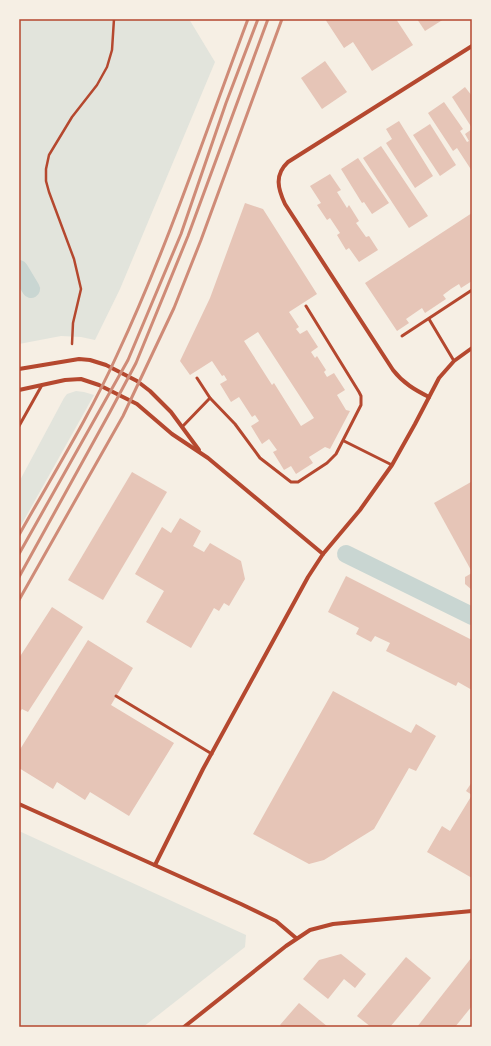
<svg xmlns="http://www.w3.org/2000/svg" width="491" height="1046" font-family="Commissioner,sans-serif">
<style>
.green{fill:#e2e4dc}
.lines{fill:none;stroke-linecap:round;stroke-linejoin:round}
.canal{stroke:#c9d6d2;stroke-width:18}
.building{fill:#e6c5b7;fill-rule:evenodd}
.path{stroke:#b5482f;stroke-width:2.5}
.service{stroke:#b5482f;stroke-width:3}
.minor{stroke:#b5482f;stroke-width:4}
.rail{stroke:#cf8b77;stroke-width:3}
.neatline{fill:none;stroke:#b5482f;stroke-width:1.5}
</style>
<rect width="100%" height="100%" fill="#f6efe4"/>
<!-- green -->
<g class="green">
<polygon points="19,19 189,19 215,62 120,289 95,340 81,337 61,336 19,344"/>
<polygon points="76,391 84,392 94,395 19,529 19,482 64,398 67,394"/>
<polygon points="19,831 246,935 245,947 143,1027 19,1027"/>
</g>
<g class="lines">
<!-- canal -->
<g class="canal">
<polyline points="19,269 31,289"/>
<polyline points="346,554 472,616"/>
</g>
</g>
<!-- building -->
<g class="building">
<polygon points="325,19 396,19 413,45 372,71 353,42 344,48"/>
<polygon points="417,19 444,19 425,31"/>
<polygon points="325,61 347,92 322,109 301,78"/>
<polygon points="465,87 472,96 472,128 452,97"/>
<polygon points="444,102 463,129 460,131 467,142 469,141 465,134 472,129 472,171 457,148 453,151 428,113"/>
<polygon points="399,121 433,176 415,188 386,143 392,139 386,129"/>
<polygon points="430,124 456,165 440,176 413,135"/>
<polygon points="381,146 428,216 409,228 363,158"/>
<polygon points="358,158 389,203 372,214 364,202 362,203 341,169"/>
<polygon points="330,174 341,190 337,192 347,208 349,205 359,221 356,223 366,237 369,236 378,250 359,262 349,248 346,250 337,235 340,233 330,218 327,220 317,205 321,203 310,186"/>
<path d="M245,203L263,209L317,294L289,312L299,327L296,329L300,334L307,330L318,347L311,352L315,358L317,356L326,370L324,372L327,377L334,373L345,390L337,395L346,410L350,411L330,449L325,447L309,457L313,463L296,474L291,466L284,470L273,452L277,450L269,439L262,444L251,426L259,421L255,415L252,417L239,397L231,402L220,384L227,380L224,375L222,376L212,361L190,375L180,361L210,298ZM258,332L314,418L301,426L274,383L272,385L244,341Z"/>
<polygon points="472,213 472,281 461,288 459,284 451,289 443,295 446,299 425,313 422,308 406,319 409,323 397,331 365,283"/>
<polygon points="132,472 167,492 103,600 68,580"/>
<polygon points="471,482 472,483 472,572 434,503"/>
<polygon points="180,518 201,531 193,546 204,552 210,543 241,561 245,579 229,606 224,603 219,611 214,608 191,648 146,622 164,591 135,574 162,527 171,533"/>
<polygon points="472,573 472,590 465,584 465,577"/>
<polygon points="346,576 472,640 472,690 458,682 456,686 386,651 390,643 375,636 371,642 356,634 359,628 328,612"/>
<polygon points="52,607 83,627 28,712 22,709 19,713 19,658"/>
<polygon points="88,640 133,668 111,705 174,743 129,816 90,792 85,800 57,782 53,789 19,768 19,751"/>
<polygon points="333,691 411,733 416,724 436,736 416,771 409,768 374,829 324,860 309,864 253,834"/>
<polygon points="472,782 472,878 427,852 442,826 450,831 472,795 466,791"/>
<polygon points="341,954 366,974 355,988 344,979 328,999 303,979 319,960"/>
<polygon points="406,957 431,978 390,1027 371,1027 357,1016"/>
<polygon points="472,957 472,1006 455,1027 417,1027"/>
<polygon points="299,1003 328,1027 283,1027 280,1025"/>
</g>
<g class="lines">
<!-- path -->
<polyline class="path" points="72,344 73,323 81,289 74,259 49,192 46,181 46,169 49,155 72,117 97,85 107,67 112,50 114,19"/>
<!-- service -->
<g class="service">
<polyline points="429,319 454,361"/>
<polyline points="402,336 472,290"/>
<polyline points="197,378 210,398 235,424 260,458 291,482 298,482 327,463 336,454 361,405 361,396 359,392 306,306"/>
<polyline points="19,426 42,385"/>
<polyline points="182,427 210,398"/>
<polyline points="344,441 392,465"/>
<polyline points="116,696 212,754"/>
</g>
<!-- minor -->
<g class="minor">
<polyline points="19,369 79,359 90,360 106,365 137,381 150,391 171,412 199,450"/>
<polyline points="19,390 65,380 81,379 99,385 137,404 172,434 208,458 323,554"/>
<path d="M429,397C415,390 403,383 393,370L285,204C278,189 274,175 288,162L472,46"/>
<polyline points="19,804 241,904 276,921 296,938"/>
<polyline points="155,865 203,769 308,577 323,554 360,510 392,465 415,424 439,378 454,361 472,348"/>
<polyline points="184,1027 286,946 310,930 333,924 472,911"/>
</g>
<!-- rail -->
<g class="rail">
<path d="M19,535C52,476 89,417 117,355C168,246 206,131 248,19"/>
<polyline points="19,554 128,360 181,234 226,103 258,19"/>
<polyline points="19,577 110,412 136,363 188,236 268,19"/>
<polyline points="19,600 123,416 174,308 201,240 282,19"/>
</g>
</g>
<!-- border -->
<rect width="491" height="1046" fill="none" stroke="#f6efe4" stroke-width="40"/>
<rect x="20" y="20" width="451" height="1006" class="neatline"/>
</svg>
